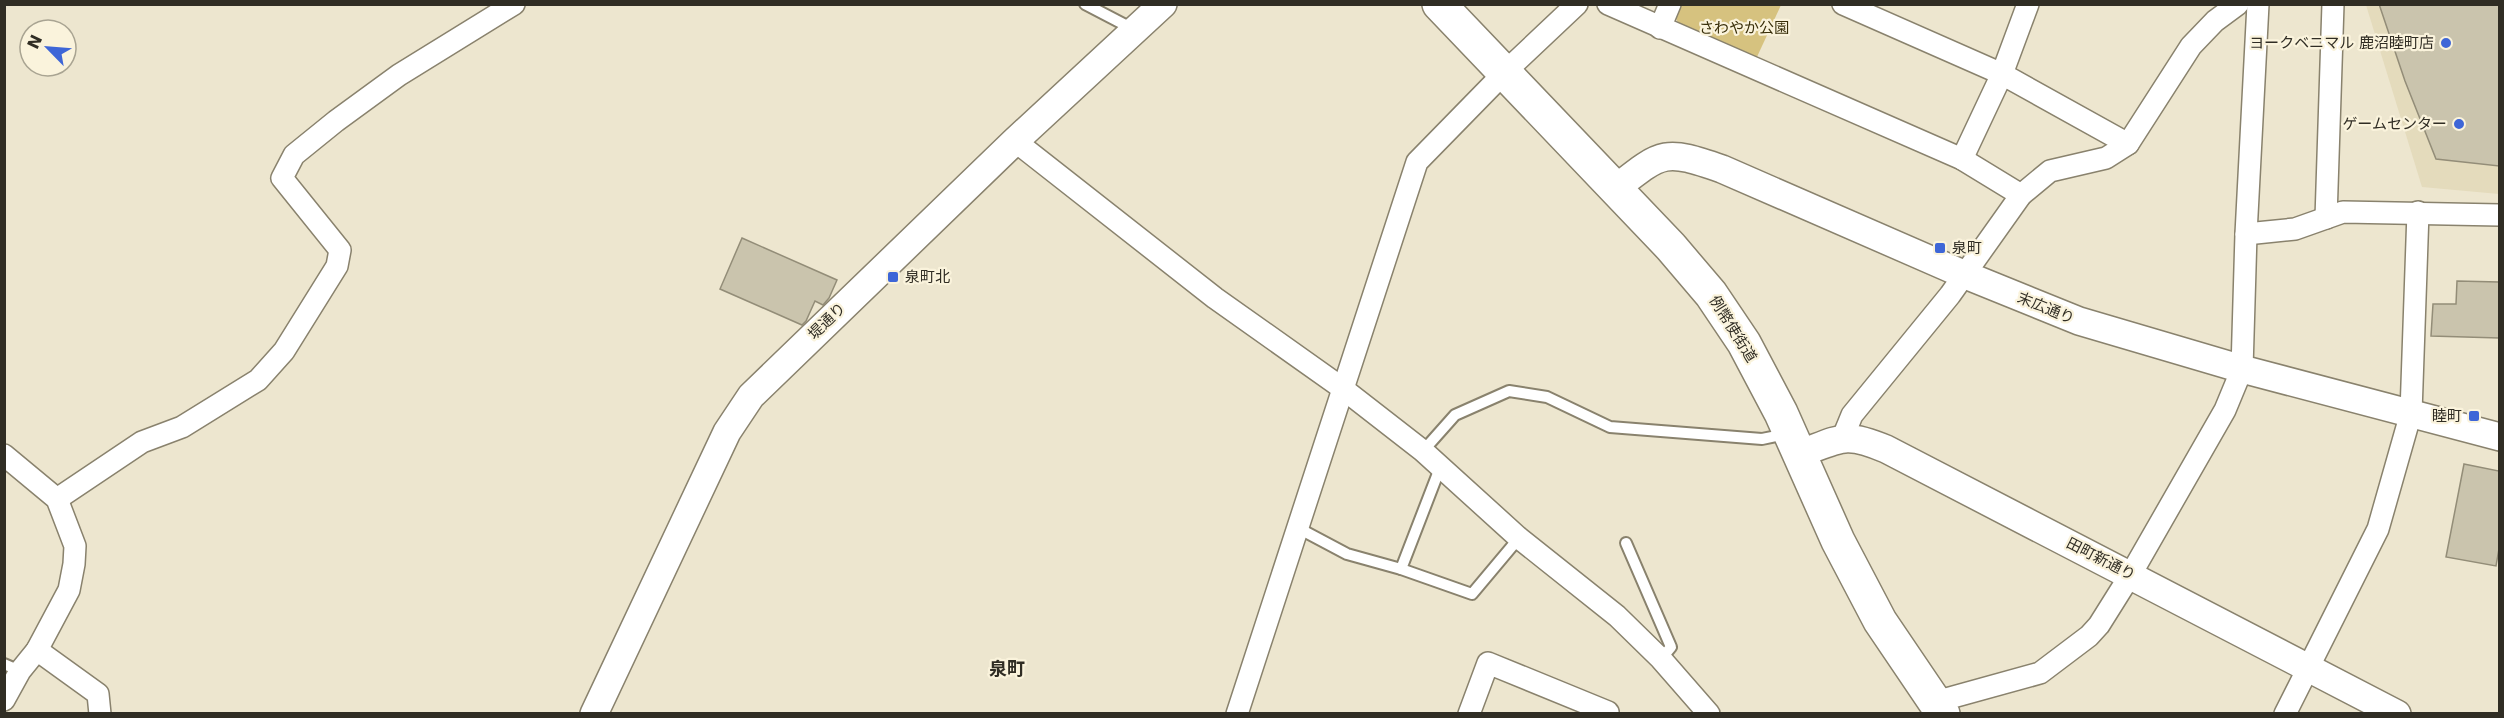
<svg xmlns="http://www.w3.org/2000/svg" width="2504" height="718" font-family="'DejaVu Sans','Noto Sans JP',sans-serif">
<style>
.built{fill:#e4dbbc}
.green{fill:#d6c27f}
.building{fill:#cac4ad;stroke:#938d78;stroke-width:1.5}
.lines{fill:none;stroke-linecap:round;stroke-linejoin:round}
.service-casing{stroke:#89826d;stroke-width:14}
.minor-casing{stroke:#89826d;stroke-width:24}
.tertiary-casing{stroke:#89826d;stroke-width:30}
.trunk-casing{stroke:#89826d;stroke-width:36}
.service{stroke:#fff;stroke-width:10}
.minor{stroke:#fff;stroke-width:21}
.tertiary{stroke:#fff;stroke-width:27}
.trunk{stroke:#fff;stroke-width:33}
.poi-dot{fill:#3e66d7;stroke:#faf3dc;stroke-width:2}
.labels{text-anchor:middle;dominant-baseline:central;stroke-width:4.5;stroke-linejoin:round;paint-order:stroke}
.park-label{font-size:15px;fill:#392f0a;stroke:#faf3dc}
.poi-label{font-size:15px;fill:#302d24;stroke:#faf3dc;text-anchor:end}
.street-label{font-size:15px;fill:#302d24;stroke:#faf3dc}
.quarter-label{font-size:18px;font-weight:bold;fill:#302d24;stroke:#faf3dc}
</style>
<rect width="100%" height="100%" fill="#ede6cf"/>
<!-- built -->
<polygon class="built" points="2366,5 2499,5 2499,194 2422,187"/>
<!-- green -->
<polygon class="green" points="1678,5 1781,5 1756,59 1680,27 1674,14"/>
<!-- building -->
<g class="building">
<polygon points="2379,4 2499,4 2499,166 2436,159 2405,81"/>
<polygon points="742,238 837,280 829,298 823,305 815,301 806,321 802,325 720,289"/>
<polygon points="2457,281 2499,282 2499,338 2431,336 2433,304 2456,304"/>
<polygon points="2464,464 2499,471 2499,549 2496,566 2446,557"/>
</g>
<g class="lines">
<defs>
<g id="service">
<polyline points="1085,4 1133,29"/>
<polyline points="1423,451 1455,415 1509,391 1547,397 1610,427 1762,439 1786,434"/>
<polyline points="1440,468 1401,569 1472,594 1519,538"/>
<polyline points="1298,528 1347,554 1401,569"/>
<polyline points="1626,543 1671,647 1661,659"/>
<polyline points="4,664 20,671"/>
</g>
<g id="minor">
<polyline points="1608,4 1962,159 2021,195"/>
<polyline points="1843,4 2002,74 2128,144"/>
<polyline points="1660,28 1670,4"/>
<polyline points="1015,141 1215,298 1342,388 1423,451 1519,538 1617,616 1661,659 1709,714"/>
<polyline points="1962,159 2002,74 2028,4"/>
<polyline points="2326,218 2333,4"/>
<polyline points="2246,234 2295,229 2343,212 2500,215"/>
<polyline points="1843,437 1852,415 1950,295 2021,195 2050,171 2106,158 2128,144 2191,46 2215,21 2238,4"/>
<polyline points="4,455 57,499 75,546 74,564 69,590 37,650 20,671 4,700"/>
<polyline points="57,499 142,442 182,427 258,380 284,351 337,266 340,250 282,178 294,155 336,121 399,75 514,4"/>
<polyline points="37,650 98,694 100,714"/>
<polyline points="1935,702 2040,673 2089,636 2099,625 2131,574 2225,410 2242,369 2246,234 2258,4"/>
<polyline points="1237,714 1417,162 1505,72 1577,4"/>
<polyline points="1469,714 1488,663 1608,712 1607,714"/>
<polyline points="2285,714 2378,529 2411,413 2418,212"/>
</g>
<g id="tertiary">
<path d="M1615,189C1663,151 1664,149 1722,169L1963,274L2079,321L2242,369L2500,437"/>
<path d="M1799,454C1840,439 1844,431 1886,449L2397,714"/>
<polyline points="594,714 727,432 751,396 1015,141 1163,4"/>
</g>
<polyline id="trunk" points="1439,4 1671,247 1711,294 1744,343 1781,413 1838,541 1880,621 1943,714"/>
</defs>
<!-- service casing -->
<use href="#service" class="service-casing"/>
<!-- minor casing -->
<use href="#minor" class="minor-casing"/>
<!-- tertiary casing -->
<use href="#tertiary" class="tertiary-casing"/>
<!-- trunk casing -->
<use href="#trunk" class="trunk-casing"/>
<!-- service -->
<use href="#service" class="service"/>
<!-- minor -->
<use href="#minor" class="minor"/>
<!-- tertiary -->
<use href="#tertiary" class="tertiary"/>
<!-- trunk -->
<use href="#trunk" class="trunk"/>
</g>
<!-- markers -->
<g class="poi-dot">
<circle cx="2446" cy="43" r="6"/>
<circle cx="2459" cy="124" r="6"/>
<rect x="1934" y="242" width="12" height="12" rx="3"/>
<rect x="887" y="271" width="12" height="12" rx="3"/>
<rect x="2468" y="410" width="12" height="12" rx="3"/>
</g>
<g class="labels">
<!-- park labels -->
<g class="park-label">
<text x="1744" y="28">さわやか公園</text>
</g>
<!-- poi labels -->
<g class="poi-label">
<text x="2434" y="43">ヨークベニマル 鹿沼睦町店</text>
<text x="2447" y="124">ゲームセンター</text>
<text x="1952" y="248" text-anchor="start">泉町</text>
<text x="905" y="277" text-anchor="start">泉町北</text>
<text x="2462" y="416">睦町</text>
</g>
<!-- street labels -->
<g class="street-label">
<text transform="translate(2046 308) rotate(22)">末広通り</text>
<text transform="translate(827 321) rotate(-44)">堤通り</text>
<text transform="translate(1733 329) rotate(58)">例幣使街道</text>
<text transform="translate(2101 559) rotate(27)">田町新通り</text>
</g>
<!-- quarter labels -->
<g class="quarter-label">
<text x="1007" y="668">泉町</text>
</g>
</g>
<!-- border -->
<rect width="2504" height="718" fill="none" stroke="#302d24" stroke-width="12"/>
<!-- north arrow -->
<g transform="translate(48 48) rotate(295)"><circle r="28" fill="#faf3dc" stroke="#a9a492" stroke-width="1.5"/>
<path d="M0-4.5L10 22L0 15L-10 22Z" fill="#3e66d7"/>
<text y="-9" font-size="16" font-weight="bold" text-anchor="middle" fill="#302d24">N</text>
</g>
</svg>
